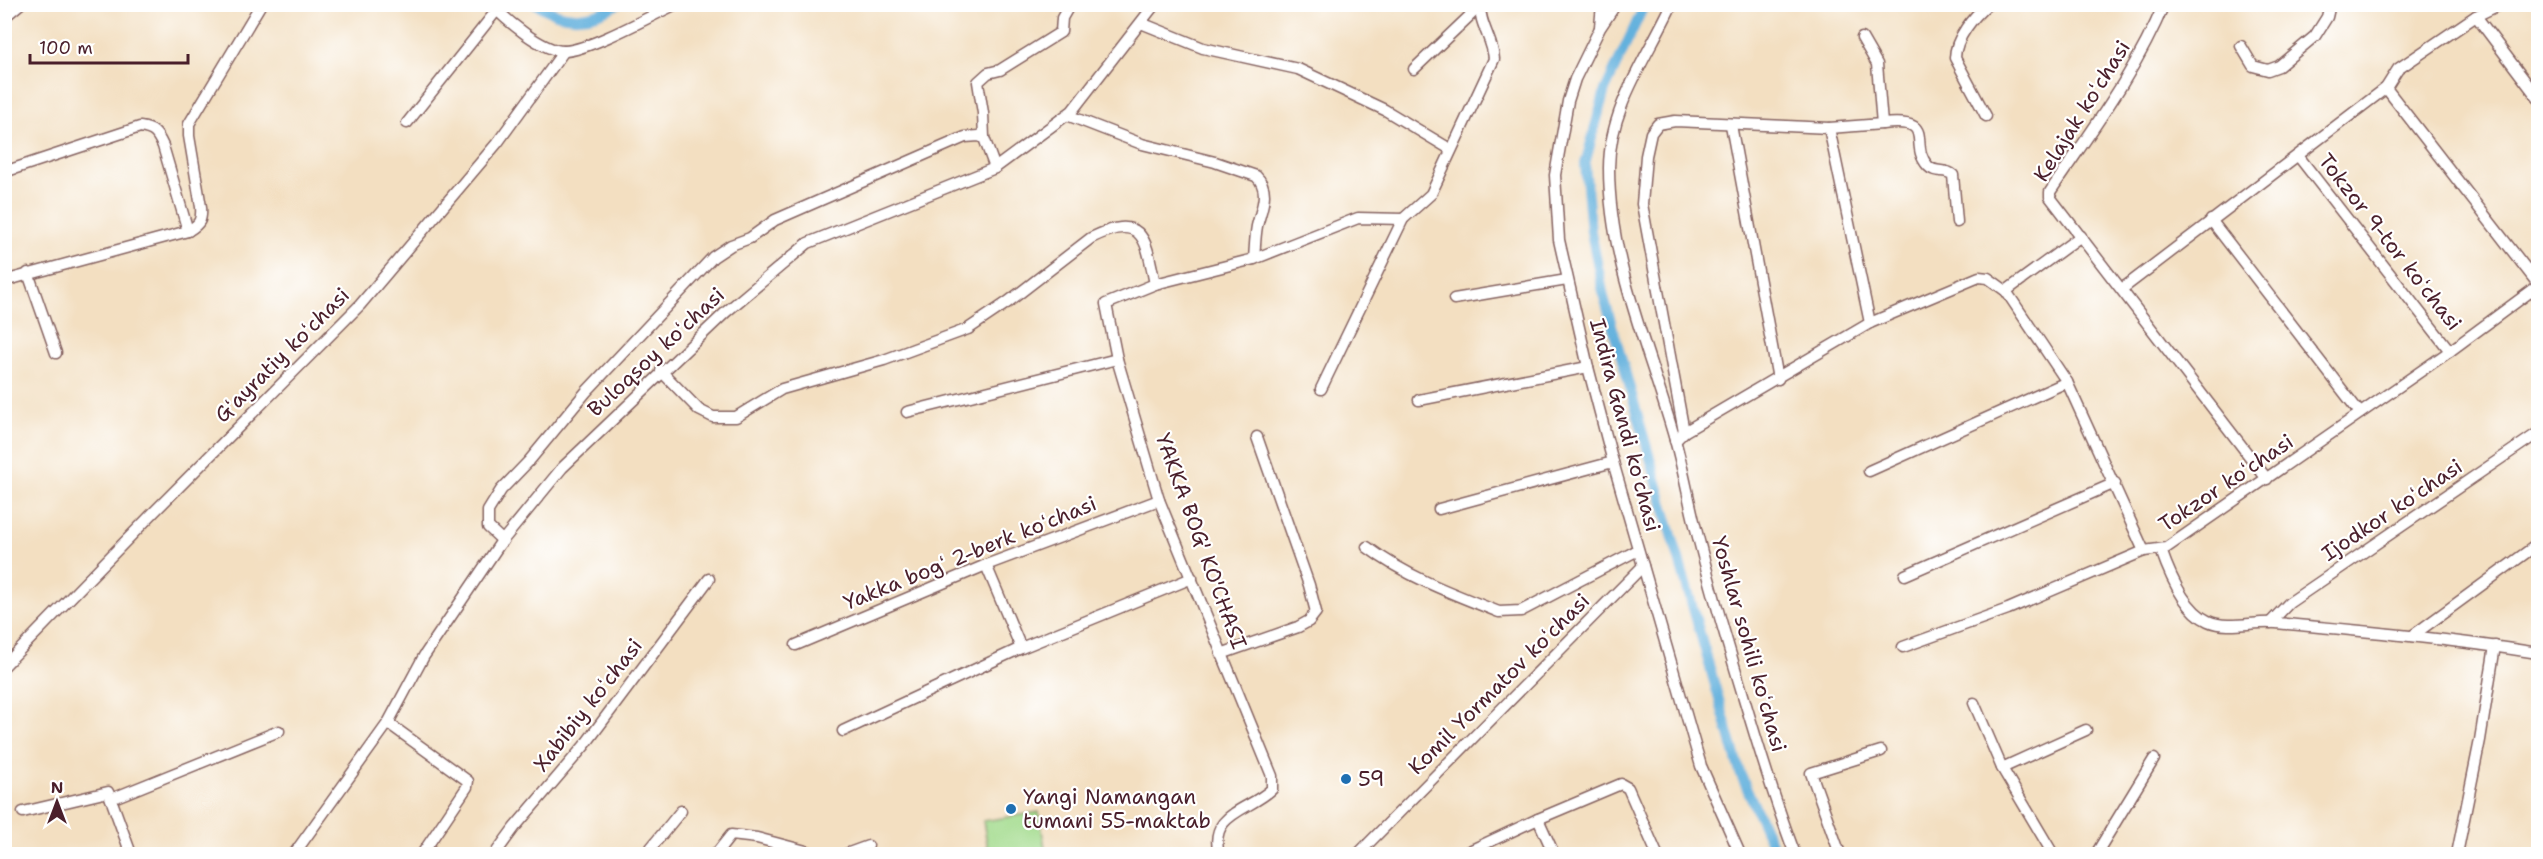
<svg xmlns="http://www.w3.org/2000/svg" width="2543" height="859" font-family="'Shantell Sans',sans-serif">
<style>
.green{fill:#a3db8d;stroke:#767d5c;stroke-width:1.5}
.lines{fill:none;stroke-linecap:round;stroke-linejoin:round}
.canal{stroke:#63b1dd;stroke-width:10}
.minor-casing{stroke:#856260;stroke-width:13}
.minor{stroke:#fff;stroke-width:10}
.poi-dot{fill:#1f6fb2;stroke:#fff;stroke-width:2}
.labels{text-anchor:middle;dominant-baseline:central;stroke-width:4.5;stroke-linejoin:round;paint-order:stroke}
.street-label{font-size:21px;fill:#4a1f2b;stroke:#fff}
.poi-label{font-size:21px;fill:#4a1f2b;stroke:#fff;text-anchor:start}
</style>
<rect width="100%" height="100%" fill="#fff"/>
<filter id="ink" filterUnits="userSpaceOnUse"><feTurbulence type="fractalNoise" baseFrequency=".0167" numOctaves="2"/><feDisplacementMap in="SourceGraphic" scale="12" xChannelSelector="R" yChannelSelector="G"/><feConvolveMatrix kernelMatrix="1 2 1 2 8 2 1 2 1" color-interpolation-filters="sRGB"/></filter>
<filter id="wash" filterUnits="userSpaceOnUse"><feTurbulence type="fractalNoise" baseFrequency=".008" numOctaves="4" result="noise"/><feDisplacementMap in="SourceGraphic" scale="24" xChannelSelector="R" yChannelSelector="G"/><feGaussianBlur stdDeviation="1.35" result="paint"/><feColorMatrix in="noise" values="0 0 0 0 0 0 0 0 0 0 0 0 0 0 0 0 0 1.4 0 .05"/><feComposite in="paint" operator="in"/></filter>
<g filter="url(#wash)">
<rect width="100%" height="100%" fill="#f3dfc1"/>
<!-- green -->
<polygon class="green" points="1039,812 1046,854 989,854 983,821"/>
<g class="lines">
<!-- canal -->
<g class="canal">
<path d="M536,4C564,22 590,21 618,4"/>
<polyline points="1645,4 1605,90 1585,164 1591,232 1604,297 1740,773 1776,854"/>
</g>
</g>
</g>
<g filter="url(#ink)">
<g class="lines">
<defs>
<g id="minor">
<path d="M491,4C506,20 543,52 565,51C589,50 651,16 676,4"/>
<polyline points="1616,4 1600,28 1575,79 1568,101 1555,175 1559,240 1588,367 1613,462 1701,766 1740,854"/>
<path d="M1672,4C1648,56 1609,108 1609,168C1609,263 1650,351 1675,440C1683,468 1688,497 1695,525C1709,582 1726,639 1743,695C1759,749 1775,802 1795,854"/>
<path d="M2164,4C2136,72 2091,131 2050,192V197L2267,479"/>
<polyline points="8,14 20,4"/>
<polyline points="2476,16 2538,98"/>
<polyline points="1141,23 1203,48 1298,69 1385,110 1450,149"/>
<polyline points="1600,27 1602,4"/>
<polyline points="2241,46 2253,66 2268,70 2279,66 2315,36 2327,17 2330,4"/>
<polyline points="1414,69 1480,6"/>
<polyline points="2386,88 2538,284"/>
<path d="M1067,115L1142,144L1215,162L1256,176C1271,190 1261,209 1257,226C1255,237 1255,248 1254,259"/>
<path d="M1986,116L1955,58C1955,38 1974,16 1988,4"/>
<polyline points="407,123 497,10"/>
<path d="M1882,124C1939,118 1907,143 1928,166C1935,174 1946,168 1953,175L1957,222"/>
<polyline points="1731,125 1778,379"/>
<polyline points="1829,128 1870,323"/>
<polyline points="984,138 983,113 978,82 988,73 1000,70 1061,32 1062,18 1070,4"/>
<polyline points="2299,157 2450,351"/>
<path d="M4,172L140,127C154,129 157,133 163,146L188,231"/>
<polyline points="2211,220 2360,413"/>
<polyline points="28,273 56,353"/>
<path d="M4,281L188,231C200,224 202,220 201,207L189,136V124L261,4"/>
<polyline points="2122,289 2386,88 2398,69 2476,16 2501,4"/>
<polyline points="2006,291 2081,236"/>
<polyline points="1454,299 1567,280"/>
<path d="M661,371L699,410L713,417H736L782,389L884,360L968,329L1008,302L1091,238C1145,211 1146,241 1155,284"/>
<path d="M1321,389L1403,219L1431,194L1494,59C1493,40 1479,24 1480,4"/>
<polyline points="1419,400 1588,367"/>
<polyline points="907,412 1117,359"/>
<polyline points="1684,432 1642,204 1646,156 1651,133 1658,124 1675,121 1829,128 1882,124 1877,64 1862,38"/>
<polyline points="1675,441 1684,432 1870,323 1979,277 1988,278 2006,291 2067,382 2144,551"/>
<polyline points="1869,471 2067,382"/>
<polyline points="1439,509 1613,462"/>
<polyline points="503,541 488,527 488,511 501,490 529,461 586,392 713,257 731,245 750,238 775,220 965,137 979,136 984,138 995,168"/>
<path d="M1367,547C1407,577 1453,594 1499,612L1521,611L1638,550"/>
<path d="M2161,550C2169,573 2184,610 2208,621C2228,630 2254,621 2276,623C2364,631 2451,639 2538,653"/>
<polyline points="986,565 1021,648"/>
<polyline points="1905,575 2115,483"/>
<polyline points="2270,623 2289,603 2538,433"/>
<polyline points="2412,636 2538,544"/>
<polyline points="796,645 986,565 1159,500"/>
<polyline points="1903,647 2008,609 2144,551 2166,548 2450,351 2538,286"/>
<polyline points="1221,654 1298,627 1309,621 1316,612 1309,585 1257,437"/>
<polyline points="4,666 154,512 360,305 498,142 564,51"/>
<polyline points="1974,703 2002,768"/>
<polyline points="388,723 468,781 467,787 422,854"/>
<polyline points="843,731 1021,648 1192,578"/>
<polyline points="23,812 108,792 111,799"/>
<polyline points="1538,819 1554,854"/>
<polyline points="131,854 111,799 279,731"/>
<polyline points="294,854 388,723 424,656 499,545 562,468 726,312 808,243 995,168 1072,111 1155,4"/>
<polyline points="495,854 514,828 584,746 709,579"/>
<polyline points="646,854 681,811"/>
<polyline points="716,854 731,835 757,838 817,854"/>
<polyline points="846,854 868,846"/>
<path d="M1219,854C1208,813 1249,811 1272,789V776L1159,500L1117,359L1106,304L1155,284L1254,259L1358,218L1403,219"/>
<polyline points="1358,854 1643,566"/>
<polyline points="1463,854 1538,819 1621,784 1628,788 1657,854"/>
<polyline points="1840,854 1811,773 1881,751"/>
<polyline points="2053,854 2002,768 2086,730"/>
<polyline points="2096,854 2154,759"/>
<polyline points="2457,854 2480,740 2495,646"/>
</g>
</defs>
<!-- minor casing -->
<use href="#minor" class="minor-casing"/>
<!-- minor -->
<use href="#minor" class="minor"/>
</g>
</g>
<!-- markers -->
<g class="poi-dot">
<circle cx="1346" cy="779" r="6"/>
<circle cx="1011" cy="809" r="6"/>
</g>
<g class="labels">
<!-- street labels -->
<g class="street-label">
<text transform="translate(2082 111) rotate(-58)">Kelajak koʻchasi</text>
<text transform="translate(2390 242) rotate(52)">Tokzor 9-tor koʻchasi</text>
<text transform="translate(656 352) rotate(-43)">Buloqsoy koʻchasi</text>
<text transform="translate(282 355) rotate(-45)">Gʻayratiy koʻchasi</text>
<text transform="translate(1625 425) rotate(75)">Indira Gandi koʻchasi</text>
<text transform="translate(2226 483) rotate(-34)">Tokzor koʻchasi</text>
<text transform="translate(2392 510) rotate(-34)">Ijodkor koʻchasi</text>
<text transform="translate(1201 541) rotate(70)">YAKKA BOG' KO'CHASI</text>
<text transform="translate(970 553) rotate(-22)">Yakka bogʻ 2-berk koʻchasi</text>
<text transform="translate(1749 644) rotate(74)">Yoshlar sohili koʻchasi</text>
<text transform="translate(1499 684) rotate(-45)">Komil Yormatov koʻchasi</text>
<text transform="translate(588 705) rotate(-52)">Xabibiy koʻchasi</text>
</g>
<!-- poi labels -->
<g class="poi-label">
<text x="1358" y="779">59</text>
<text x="1023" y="797">Yangi Namangan<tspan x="1023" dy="24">tumani 55-maktab</tspan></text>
</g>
</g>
<!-- margin -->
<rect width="2543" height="859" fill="none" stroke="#fff" stroke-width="24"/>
<!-- north arrow -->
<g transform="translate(57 802)" stroke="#ffffff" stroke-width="4.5" paint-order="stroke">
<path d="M0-4.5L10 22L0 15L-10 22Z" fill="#4a1f2b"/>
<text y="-9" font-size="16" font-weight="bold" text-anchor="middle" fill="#4a1f2b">N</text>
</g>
<!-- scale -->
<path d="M30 54v9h158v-9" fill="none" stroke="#4a1f2b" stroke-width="3"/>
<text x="39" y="54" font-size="18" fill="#4a1f2b" stroke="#ffffff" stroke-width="4.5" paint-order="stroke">100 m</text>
</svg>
